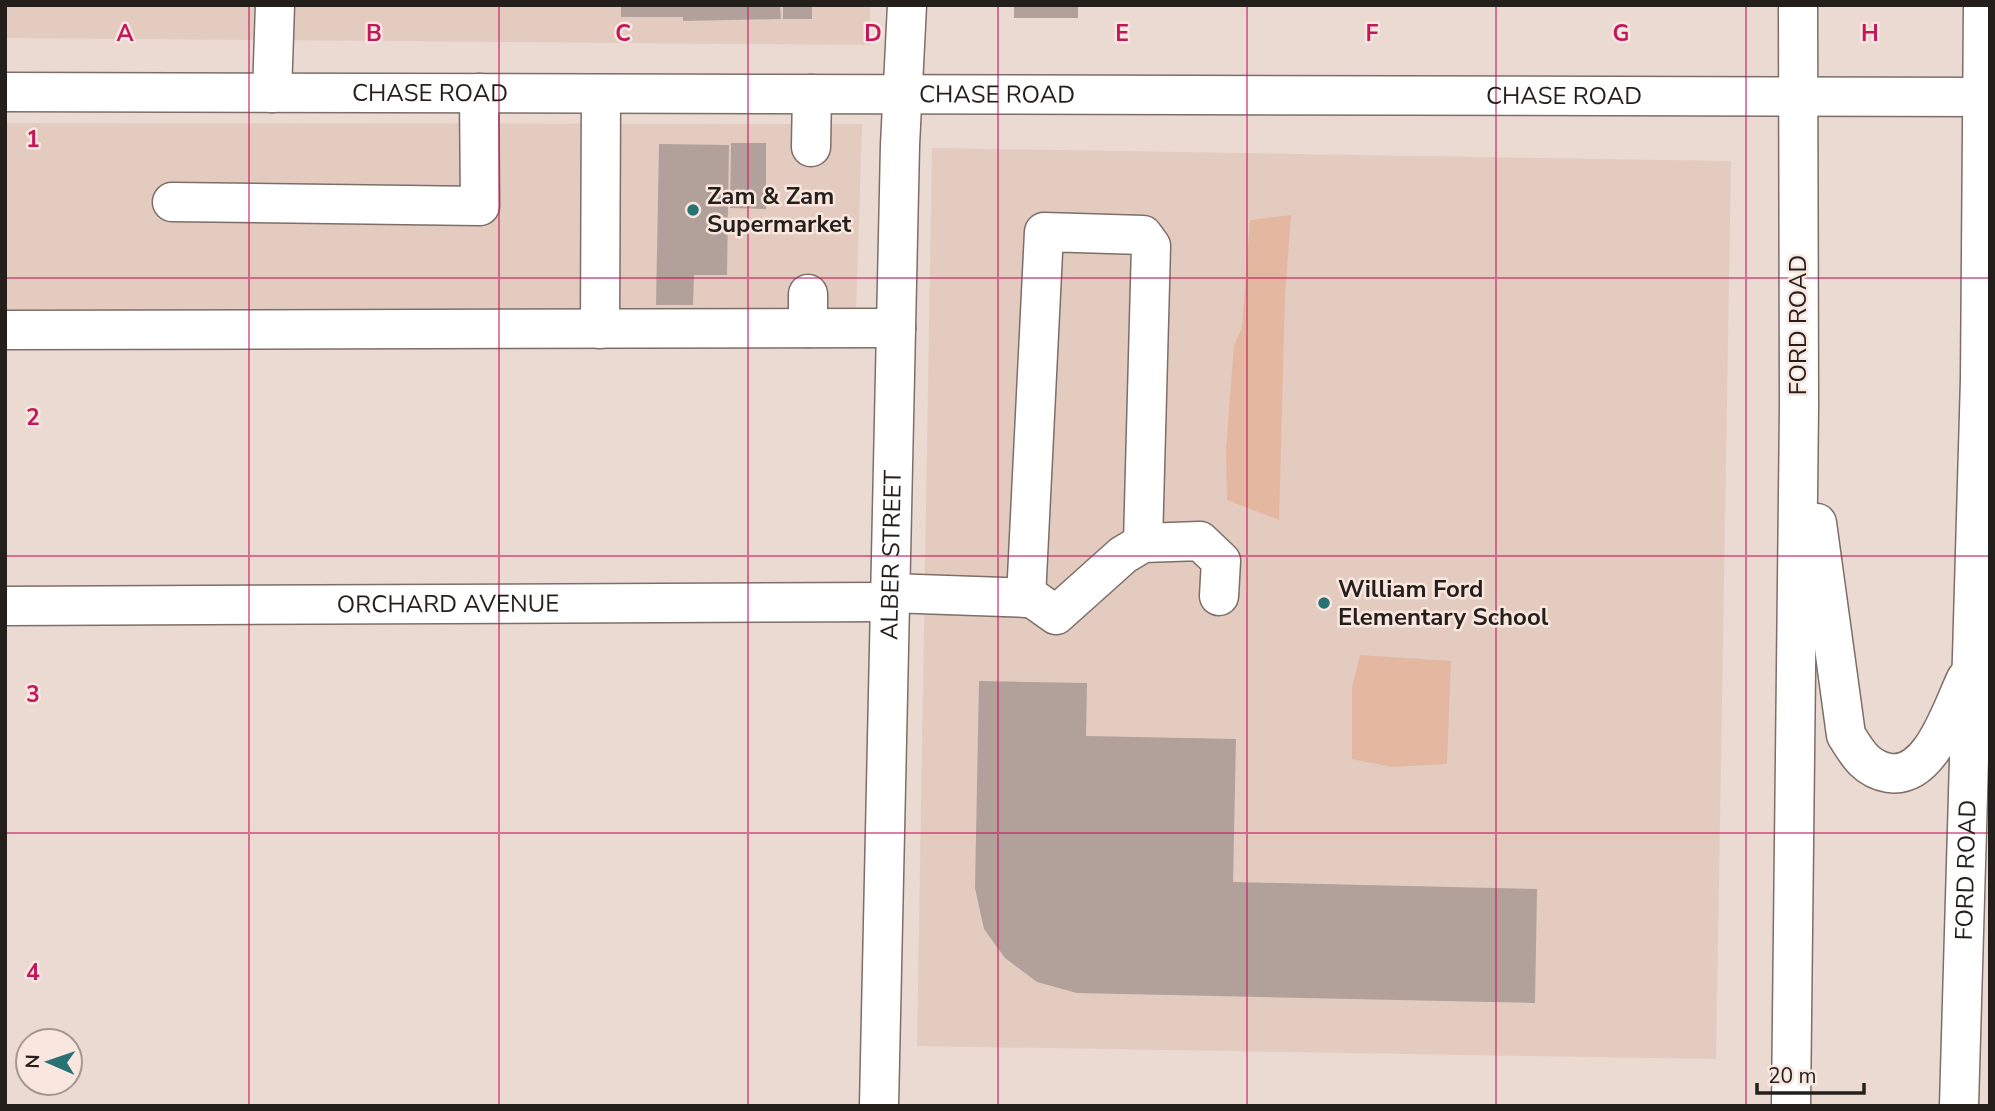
<svg xmlns="http://www.w3.org/2000/svg" width="1995" height="1111" font-family="'Nunito Sans',sans-serif">
<style>
.built{fill:#e3cbc0}
.green{fill:#e4b7a1}
.building{fill:#b1a19a}
.lines{fill:none;stroke-linecap:round;stroke-linejoin:round}
.minor-casing{stroke:#7d6e67;stroke-width:41}
.major-casing{stroke:#7d6e67;stroke-width:41}
.minor{stroke:#fff;stroke-width:38}
.major{stroke:#fff;stroke-width:38}
.grid{fill:none;stroke:#c2185b;stroke-width:2;stroke-opacity:0.55}
.poi-dot{fill:#287274;stroke:#f9e7df;stroke-width:2.5}
.labels{text-anchor:middle;dominant-baseline:central;stroke-width:5;stroke-linejoin:round;paint-order:stroke}
.street-label{font-size:24px;fill:#251f1c;stroke:#f9e7df}
.poi-label{font-size:24px;font-weight:bold;fill:#251f1c;stroke:#f9e7df;text-anchor:start}
.grid-label{font-size:23px;text-anchor:middle;font-weight:bold;fill:#c2185b;stroke:#f9e7df;stroke-width:5;stroke-linejoin:round;paint-order:stroke}
</style>
<rect width="100%" height="100%" fill="#ebdad2"/>
<!-- built -->
<g class="built">
<polygon points="5,5 870,5 870,45 5,38"/>
<polygon points="5,123 862,124 855,343 5,348"/>
<polygon points="932,148 1731,161 1716,1059 917,1046"/>
</g>
<!-- green -->
<g class="green">
<polygon points="1291,215 1285,296 1279,520 1227,500 1226,450 1234,345 1242,328 1250,220"/>
<polygon points="1360,655 1451,661 1447,764 1392,767 1352,759 1352,688"/>
</g>
<!-- building -->
<g class="building">
<polygon points="621,5 780,5 781,19 683,21 683,17 621,17"/>
<rect x="783" y="5" width="29" height="14"/>
<rect x="1014" y="5" width="64" height="13"/>
<polygon points="731,143 766,143 766,209 730,208"/>
<polygon points="659,144 729,145 727,275 694,275 693,305 656,305"/>
<polygon points="979,681 1087,683 1086,736 1236,739 1233,882 1537,889 1535,1003 1077,993 1037,982 1005,958 984,929 975,888"/>
</g>
<g class="lines">
<defs>
<g id="minor">
<path id="s1" d="M5,92L1990,97"/>
<polyline points="272,93 275,5"/>
<polyline points="811,147 812,94"/>
<polyline points="172,202 480,206 479,93"/>
<polyline points="808,328 808,294"/>
<polyline points="600,329 601,94"/>
<polyline points="5,330 896,328"/>
<polyline points="890,593 1032,598 1056,615 1123,555 1143,543 1200,541 1221,561 1219,596"/>
<polyline points="1026,598 1044,232 1143,235 1151,246 1143,543"/>
<path id="s2" d="M5,606L890,602"/>
<path id="s3" d="M879,1106L900,145L907,5"/>
</g>
<g id="major">
<path d="M1817,523L1846,735C1857,753 1866,769 1889,773C1931,779 1951,710 1966,679"/>
<polyline points="1791,1106 1799,407 1798,5"/>
<path id="s4" d="M1959,1106L1980,379L1983,5"/>
</g>
</defs>
<!-- minor casing -->
<use href="#minor" class="minor-casing"/>
<!-- major casing -->
<use href="#major" class="major-casing"/>
<!-- minor -->
<use href="#minor" class="minor"/>
<!-- major -->
<use href="#major" class="major"/>
</g>
<!-- grid -->
<path class="grid" d="M249,5V1106M499,5V1106M748,5V1106M998,5V1106M1247,5V1106M1496,5V1106M1746,5V1106M5,278H1990M5,556H1990M5,833H1990"/>
<!-- markers -->
<g class="poi-dot">
<circle cx="693" cy="210" r="7"/>
<circle cx="1324" cy="603" r="7"/>
</g>
<g class="labels">
<!-- street labels -->
<g class="street-label">
<text stroke="none"><textPath href="#s1" startOffset="425">CHASE ROAD</textPath></text>
<text stroke="none"><textPath href="#s1" startOffset="992">CHASE ROAD</textPath></text>
<text stroke="none"><textPath href="#s1" startOffset="1559">CHASE ROAD</textPath></text>
<text transform="translate(1798 325) rotate(-90)">FORD ROAD</text>
<text stroke="none"><textPath href="#s3" startOffset="551">ALBER STREET</textPath></text>
<text stroke="none"><textPath href="#s2" startOffset="443">ORCHARD AVENUE</textPath></text>
<text stroke="none"><textPath href="#s4" startOffset="236">FORD ROAD</textPath></text>
</g>
<!-- poi labels -->
<g class="poi-label">
<text x="707" y="196">Zam &amp; Zam<tspan x="707" dy="28">Supermarket</tspan></text>
<text x="1338" y="589">William Ford<tspan x="1338" dy="28">Elementary School</tspan></text>
</g>
</g>
<g class="grid-label">
<text x="125" y="41">A</text>
<text x="374" y="41">B</text>
<text x="623" y="41">C</text>
<text x="873" y="41">D</text>
<text x="1122" y="41">E</text>
<text x="1372" y="41">F</text>
<text x="1621" y="41">G</text>
<text x="1870" y="41">H</text>
<text x="33" y="147">1</text>
<text x="33" y="425">2</text>
<text x="33" y="702">3</text>
<text x="33" y="980">4</text>
</g>
<!-- border -->
<rect width="1995" height="1111" fill="none" stroke="#251f1c" stroke-width="14"/>
<!-- north arrow -->
<g transform="translate(49 1062) rotate(272)"><circle r="33" fill="#f9e7df" stroke="#a49791" stroke-width="2"/>
<path d="M0-5L12 26L0 18L-12 26Z" fill="#287274"/>
<text y="-10" font-size="19" font-weight="bold" text-anchor="middle" fill="#251f1c">N</text>
</g>
<!-- scale -->
<path d="M1757 1083v10h107v-10" fill="none" stroke="#251f1c" stroke-width="3.5"/>
<text x="1768" y="1083" font-size="21" fill="#251f1c" stroke="#f9e7df" stroke-width="5" paint-order="stroke">20 m</text>
</svg>
